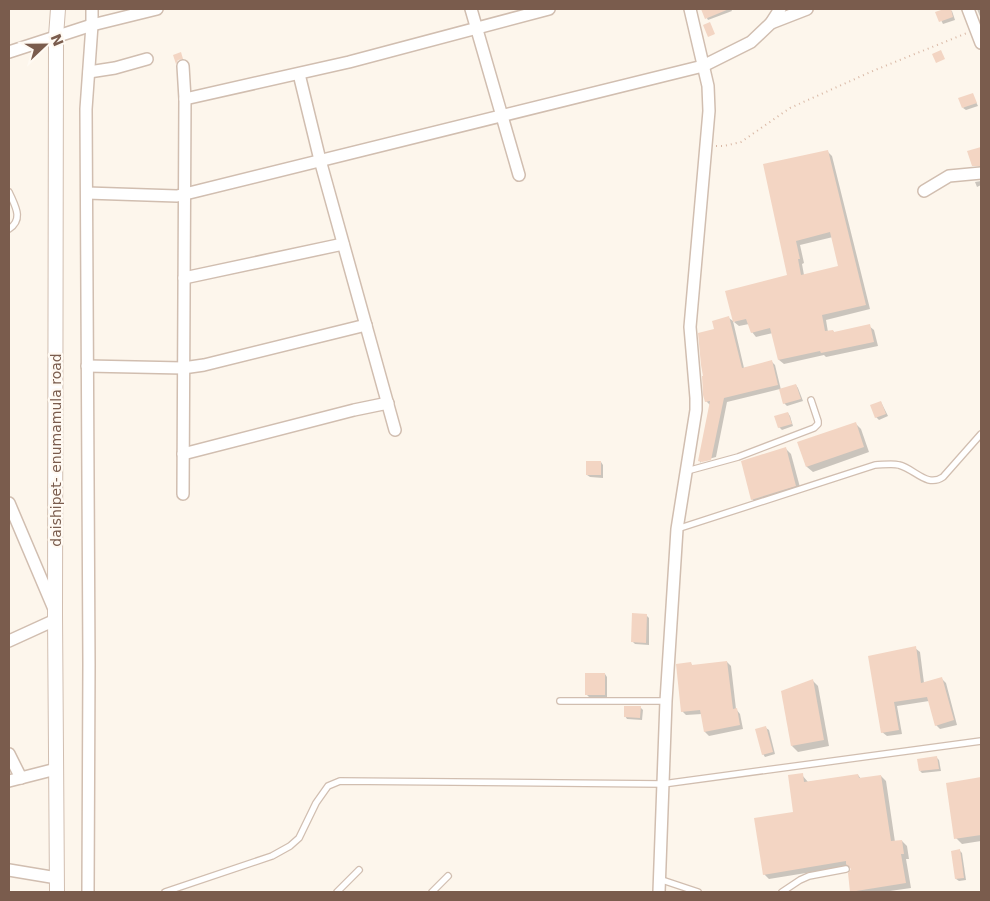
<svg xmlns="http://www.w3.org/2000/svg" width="990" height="901" font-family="'DejaVu Sans',sans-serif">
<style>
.shadow{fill:#0003;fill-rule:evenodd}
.building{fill:#f3d5c3;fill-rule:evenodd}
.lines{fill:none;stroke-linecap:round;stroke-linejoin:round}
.service-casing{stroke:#d1beb0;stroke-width:8}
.minor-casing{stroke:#d1beb0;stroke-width:14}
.tertiary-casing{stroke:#d1beb0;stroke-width:16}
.path{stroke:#d9b8a5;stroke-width:2;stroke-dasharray:1 4;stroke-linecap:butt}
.service{stroke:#fff;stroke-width:5.5}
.minor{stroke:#fff;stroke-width:11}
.tertiary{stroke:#fff;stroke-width:14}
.labels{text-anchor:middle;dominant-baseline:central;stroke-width:4.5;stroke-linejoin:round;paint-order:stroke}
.street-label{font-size:14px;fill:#7a5c4d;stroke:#fffaf3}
</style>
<rect width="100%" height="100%" fill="#fdf6ec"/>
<!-- shadow -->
<g class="shadow">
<polygon points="702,9 731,9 732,11 708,20"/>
<polygon points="948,9 952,11 955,20 943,24 937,12"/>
<polygon points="977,9 981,9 981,19"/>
<polygon points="972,94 978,106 966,110 963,108"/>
<path d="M827,151L832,156L870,309L826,320L828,332L833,331L835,333L869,326L874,330L878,346L826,357L824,355L784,364L779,360L773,333L756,337L752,332L749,324L739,326L734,322L789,276L765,165ZM833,237L840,267L804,275L802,264L804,263L800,245Z"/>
<polygon points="981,181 981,185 977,187 975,182"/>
<polygon points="729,318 733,321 744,368 772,362 775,365 781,390 796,385 798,388 803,401 787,406 784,403 780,389 727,402 716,457 701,461 701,463 699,460 710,405 706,401 716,330"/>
<polygon points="881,402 888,416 879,420 876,417"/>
<polygon points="788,413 790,416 793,426 782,430 779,427"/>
<polygon points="855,423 861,429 869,452 813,472 807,467 799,443"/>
<polygon points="785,448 791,454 801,491 758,505 752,499"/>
<polygon points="601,462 603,465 603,478 590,477 587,475"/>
<polygon points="646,615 649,618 649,645 635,644 633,642"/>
<polygon points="915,648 920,652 924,683 941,678 946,683 957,725 940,729 936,725 929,701 897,706 902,734 887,736 882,732 870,657"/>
<polygon points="727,662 731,666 736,709 740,714 743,729 709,736 705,732 702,714 686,715 682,711 691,664 693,666"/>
<polygon points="605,674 607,677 607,697 589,697 586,694"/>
<polygon points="812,680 818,686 829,746 798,752 792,746"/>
<polygon points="640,707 643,710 642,720 627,719 625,716"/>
<polygon points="766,728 769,730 775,754 765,757 763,754"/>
<polygon points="937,758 939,760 941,771 922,773 920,771"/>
<polygon points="802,775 808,782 858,775 861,779 881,776 886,781 895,842 902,841 907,846 909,859 906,859 911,888 883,892 853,892 852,891 852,868 849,866 769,879 764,874 794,813"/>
<polygon points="981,779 981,841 962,844 956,838 948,784"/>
<polygon points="959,850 962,853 966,880 959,881 956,879"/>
</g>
<!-- building -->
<g class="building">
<polygon points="701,9 729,9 705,19"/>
<polygon points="944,9 951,9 953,17 939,22 935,12"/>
<polygon points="710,22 715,34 708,37 703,25"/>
<polygon points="941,50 945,59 936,63 932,54"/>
<polygon points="181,52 183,59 178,60 176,64 173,55"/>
<polygon points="973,93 977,103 962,108 958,98"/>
<polygon points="981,147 981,166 972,166 967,151"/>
<path d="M828,150L866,305L822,315L825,331L833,330L834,332L870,324L874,342L821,353L820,351L778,360L770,328L751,333L746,319L733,322L725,291L787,275L763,164ZM830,232L838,266L801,275L798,259H800L796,241Z"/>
<polygon points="729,316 742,368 772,360 778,385 724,398 711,460 702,462 698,461 710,401 705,402 703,395 702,376 703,376 701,365 698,333 714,329 712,321"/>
<polygon points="796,384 801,399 783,404 779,389"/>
<polygon points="881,401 886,414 875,418 870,405"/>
<polygon points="788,412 792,424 778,428 774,416"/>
<polygon points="856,422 864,447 806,467 797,442"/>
<polygon points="786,447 796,486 751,500 741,461"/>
<rect x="586" y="461" width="15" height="14"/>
<polygon points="632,613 647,614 646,643 631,642"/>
<polygon points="916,646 921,683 942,677 954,720 935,726 927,697 894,702 899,730 881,733 868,656"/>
<polygon points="727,661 733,709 737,708 740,725 704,732 700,710 681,712 676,664 691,662 692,665"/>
<rect x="585" y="673" width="20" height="22"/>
<polygon points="813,679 824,740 791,746 781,691"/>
<polygon points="624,706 641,706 640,718 624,717"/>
<polygon points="766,726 773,752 762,755 755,729"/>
<polygon points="937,756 939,769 919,771 917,759"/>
<polygon points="803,773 804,782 858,774 859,778 881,775 891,841 902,840 904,854 901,854 906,883 850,892 848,873 851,869 846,864 846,861 763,875 754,818 793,812 788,775"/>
<polygon points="981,777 981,835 954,839 946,783"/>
<polygon points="960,849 964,878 955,879 951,851"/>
</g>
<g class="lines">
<defs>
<g id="service">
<path d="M9,192C15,206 24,219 9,229"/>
<polyline points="687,471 738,457 814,428 818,424 818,421 811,400"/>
<path d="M677,529L875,465C882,465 892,463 899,465C915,469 927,488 943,477L981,434"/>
<polyline points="560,701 666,701"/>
<polyline points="659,879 698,892"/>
<polyline points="165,892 272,856 290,846 299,838 316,803 328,786 340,781 663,784 981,741"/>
<polyline points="337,892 359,870"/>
<polyline points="432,892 448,876"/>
<polyline points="782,892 800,880 809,876 846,869"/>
</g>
<g id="minor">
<polyline points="471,9 519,175"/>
<polyline points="968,9 981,43"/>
<polyline points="771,23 807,9"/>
<polyline points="9,52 92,25 157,9"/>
<polyline points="89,72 115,68 147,59"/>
<polyline points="299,74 320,160 395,430"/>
<polyline points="185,99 349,62 549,9"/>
<polyline points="924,191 949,176 981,173"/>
<polyline points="87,193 177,196 703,66 751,42 771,23 780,9"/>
<polyline points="184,278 343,244"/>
<polyline points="87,366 183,368 204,365 366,325"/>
<polyline points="183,454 354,410 388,403"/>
<polyline points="183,494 185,99 183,66"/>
<polyline points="9,503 54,609"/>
<polyline points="9,641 55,620"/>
<polyline points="9,754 21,778"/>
<polyline points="9,781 56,769"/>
<polyline points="9,870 57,878"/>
<polyline points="88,892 89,664 86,109 92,25 92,9"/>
<polyline points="659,892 666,701 677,529 696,410 696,398 690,327 709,111 708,86 690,9"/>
</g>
<polyline id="tertiary" points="57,892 55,614 56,36 58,9"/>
</defs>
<!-- service casing -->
<use href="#service" class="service-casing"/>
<!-- minor casing -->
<use href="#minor" class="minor-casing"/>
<!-- tertiary casing -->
<use href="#tertiary" class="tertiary-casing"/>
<!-- path -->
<polyline class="path" points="716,146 724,146 741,142 790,108 875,70 967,33"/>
<!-- service -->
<use href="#service" class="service"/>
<!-- minor -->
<use href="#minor" class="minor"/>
<!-- tertiary -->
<use href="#tertiary" class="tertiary"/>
</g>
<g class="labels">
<!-- street labels -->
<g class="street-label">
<text transform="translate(56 450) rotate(-90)">daishipet- enumamula road</text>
</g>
</g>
<!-- border -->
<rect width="990" height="901" fill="none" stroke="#7a5c4d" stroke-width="20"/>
<!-- north arrow -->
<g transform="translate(45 45) rotate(68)" stroke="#fffaf3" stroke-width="4" paint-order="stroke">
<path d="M0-4L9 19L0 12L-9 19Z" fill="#7a5c4d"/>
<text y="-8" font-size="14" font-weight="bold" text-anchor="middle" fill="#7a5c4d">N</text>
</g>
</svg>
